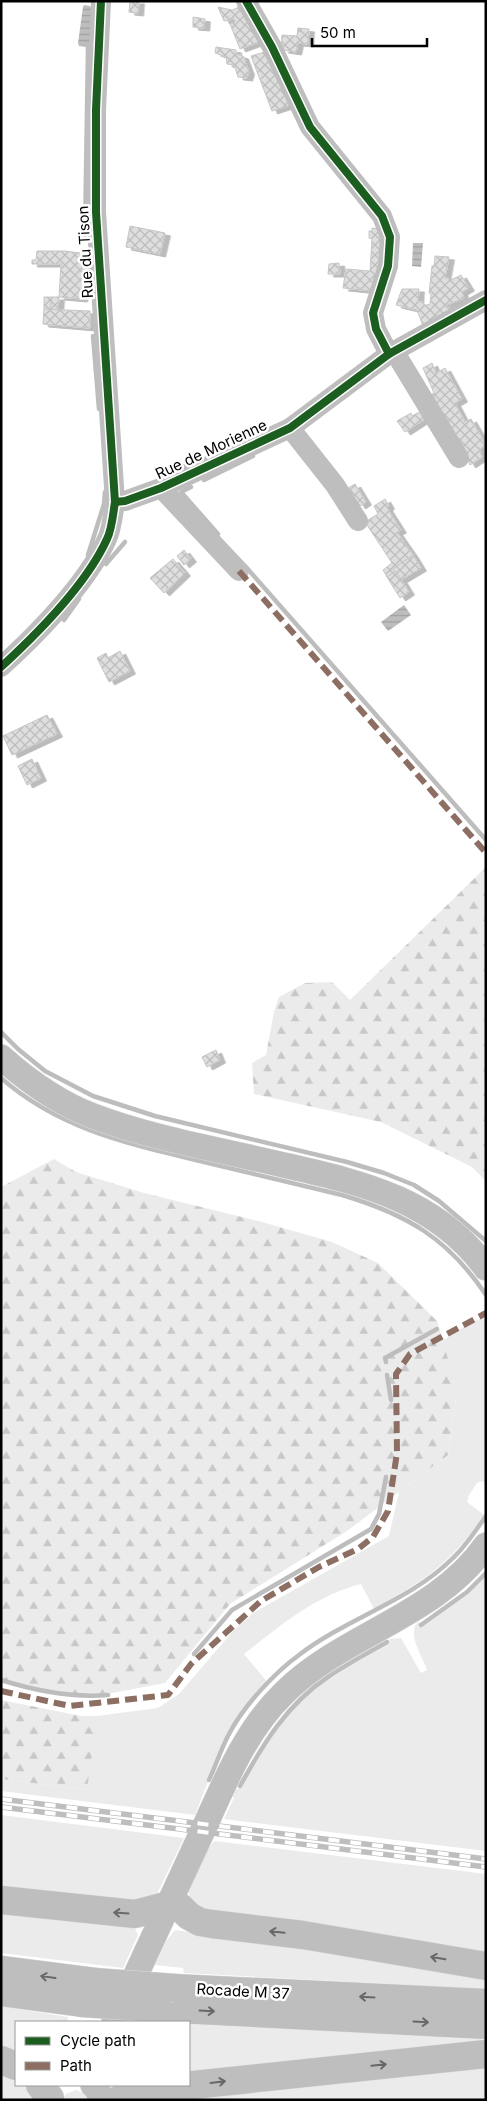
<svg xmlns="http://www.w3.org/2000/svg" width="487" height="2101" font-family="Inter,sans-serif">
<style>
.green{fill:#ebebeb}
.forest{fill:url(#forest-firs)}
.water{fill:url(#water-rules)}
.lines{fill:none;stroke-linecap:round;stroke-linejoin:round}
.stream{stroke:#bdbdbd;stroke-width:4.5}
.building{fill:url(#building-cross-hatch);stroke:#c6c6c6;filter:url(#shadow)}
.major-casing{stroke:#dbdbdb;stroke-width:26}
.highway-casing{stroke:#dbdbdb;stroke-width:29}
.minor{stroke:#bebebe;stroke-width:20}
.major{stroke:#bebebe;stroke-width:25}
.highway{stroke:#bebebe;stroke-width:28}
.rail-casing{stroke:#bebebe;stroke-width:5.5}
.rail{stroke:#fff;stroke-width:4;stroke-dasharray:11;stroke-linecap:butt}
.highway-bridge-casing{stroke:#dbdbdb;stroke-width:29;stroke-linecap:butt}
.highway-bridge{stroke:#bebebe;stroke-width:28}
.quiet{stroke:#8d6e63;stroke-width:6;stroke-dasharray:12 6;stroke-linecap:butt}
.cycleway-casing{stroke:#fff;stroke-width:11}
.cycleway{stroke:#1b5e20;stroke-width:8}
.oneway{stroke:#686868}
.labels{text-anchor:middle;dominant-baseline:central;stroke-width:5;stroke-linejoin:round;paint-order:stroke}
.street-label{font-size:15px;fill:#000;stroke:#fff}
</style>
<defs>
<pattern id="forest-firs" width="22" height="20" patternUnits="userSpaceOnUse" patternTransform="scale(1.25)"><rect width="22" height="20" fill="#ebebeb"/><path d="M5 1l3.5 6h-7zM16 11l3.5 6h-7z" fill="#c8c8c8"/></pattern>
<pattern id="water-rules" width="6" height="5" patternUnits="userSpaceOnUse" patternTransform="scale(1.25)"><rect width="6" height="5" fill="#bdbdbd"/><path d="M0 2.5h6" fill="none" stroke="#a1a1a1"/></pattern>
<pattern id="building-cross-hatch" width="8" height="8" patternUnits="userSpaceOnUse" patternTransform="scale(1.25)"><rect width="8" height="8" fill="#dedede"/><path d="M0 0l8 8M0 8l8-8" fill="none" stroke="#bdbdbd"/></pattern>
<filter id="shadow"><feDropShadow dx="5.5" dy="3" stdDeviation="0" flood-color="#0004"/></filter>
</defs>
<rect width="100%" height="100%" fill="#fff"/>
<!-- green -->
<g class="green">
<path d="M486,1316V1483L482,1481L477,1483L469,1495L467,1502L484,1515C452,1563 423,1581 374,1609L361,1584C316,1595 280,1626 244,1654L268,1683C231,1724 214,1765 195,1815L1,1791V1779L87,1790L81,1716L89,1717L158,1708L179,1694L233,1631L253,1613L389,1536L399,1492L448,1455L457,1390L442,1341L465,1326Z"/>
<path d="M486,1573V1851L224,1819L234,1798L232,1796L236,1789L241,1788C254,1764 266,1739 284,1719C313,1685 352,1665 390,1643L389,1639L401,1638L421,1673L427,1670C423,1657 405,1632 419,1621L421,1625C444,1609 468,1594 486,1573Z"/>
<polygon points="1,1815 184,1838 157,1894 148,1902 1,1892"/>
<path d="M214,1841L486,1874V1957L208,1914L190,1900C184,1880 203,1857 214,1841Z"/>
<polygon points="1,1906 135,1928 138,1935 123,1968 1,1953"/>
<polygon points="175,1930 486,1973 486,1989 184,1973 183,1968 155,1965 166,1941"/>
<polygon points="1,2006 68,2017 68,2022 16,2022 16,2061 1,2054"/>
<polygon points="189,2024 481,2039 480,2043 189,2080"/>
<polygon points="486,2062 486,2100 148,2100"/>
<polygon points="1,2070 16,2076 16,2085 28,2085 35,2100 1,2100"/>
<polygon points="76,2090 86,2094 90,2100 62,2100 66,2094"/>
</g>
<!-- forest -->
<g class="forest">
<polygon points="486,867 486,1181 472,1167 381,1122 254,1094 252,1063 266,1055 274,1012 279,997 305,983 332,982 350,1000"/>
<polygon points="54,1159 76,1172 144,1193 262,1222 332,1242 378,1263 437,1321 457,1390 448,1455 347,1531 230,1604 165,1683 91,1697 54,1693 1,1680 1,1187"/>
<polygon points="1,1700 81,1716 97,1716 87,1790 1,1779"/>
</g>
<!-- water -->
<g class="water">
<polygon points="84,5 90,6 93,10 90,44 88,47 79,46 78,43 83,7"/>
<polygon points="413,243 423,243 421,267 412,266"/>
<polygon points="404,605 411,615 388,631 381,622"/>
</g>
<g class="lines">
<!-- stream -->
<g class="stream">
<polyline points="85,235 88,47"/>
<polyline points="93,336 99,409"/>
<polyline points="180,468 192,463"/>
<polyline points="204,480 253,456"/>
<polyline points="191,487 181,492 218,534"/>
<polyline points="105,492 104,504 106,505"/>
<polyline points="88,555 104,504"/>
<polyline points="106,564 125,542"/>
<polyline points="246,567 486,840"/>
<polyline points="64,620 79,599"/>
<polyline points="1,1032 18,1049 45,1071 93,1096 155,1116 347,1162 384,1173 414,1185 439,1201 486,1241"/>
<path d="M1,1078C60,1130 130,1144 204,1162C250,1173 296,1184 342,1195C406,1214 448,1238 486,1295"/>
<polyline points="386,1362 385,1358 437,1329"/>
<polyline points="387,1375 391,1400"/>
<polyline points="421,1625 467,1592 486,1573"/>
<polyline points="194,1654 232,1610 371,1529 379,1514 386,1477"/>
<path d="M1,1680C36,1691 72,1698 108,1695"/>
<path d="M209,1780C216,1765 221,1749 229,1734C243,1707 274,1673 299,1655C347,1618 410,1601 453,1558C466,1546 476,1530 486,1516"/>
<path d="M240,1786C263,1744 287,1704 328,1677C347,1664 368,1653 387,1642"/>
</g>
</g>
<!-- building -->
<g class="building">
<polygon points="130,1 139,1 138,13 129,12"/>
<polygon points="244,5 259,42 240,49 230,24 235,22 234,19 224,21 218,7 232,10"/>
<polygon points="193,17 205,19 204,28 193,27"/>
<polygon points="298,28 309,29 308,44 298,43 296,52 283,50 284,46 281,45 282,35 297,36"/>
<polygon points="216,47 236,50 236,54 243,56 249,72 247,78 238,77 234,65 227,64 226,57 215,53"/>
<polygon points="268,51 293,104 272,111 251,56"/>
<polygon points="130,226 165,233 160,254 126,247"/>
<polygon points="372,228 379,229 384,262 373,291 343,288 346,269 370,271 372,239 369,238 369,231 372,231"/>
<polygon points="37,251 65,251 88,254 82,299 59,297 61,264 32,264 32,260 36,260"/>
<polygon points="435,256 449,257 445,278 453,279 461,275 469,288 462,292 464,298 447,305 452,313 423,326 417,310 396,305 402,289 419,289 418,302 423,302 425,306 430,304 431,294 429,293 432,266 434,266"/>
<polygon points="339,263 340,274 328,274 329,264"/>
<polygon points="44,297 52,297 50,310 44,309"/>
<polygon points="52,297 59,297 58,310 50,310"/>
<polygon points="44,309 90,311 90,328 43,324"/>
<polygon points="432,363 436,373 445,368 462,399 455,403 465,422 471,419 486,445 479,450 482,457 470,465 432,394 434,393 423,368"/>
<polygon points="423,410 428,417 405,432 397,421 411,413 412,416"/>
<polygon points="355,484 366,502 360,506 348,488"/>
<polygon points="385,499 389,506 387,508 401,530 397,532 413,555 393,569 396,571 387,577 383,570 392,563 365,522 378,514 374,506"/>
<polygon points="184,550 191,559 184,565 177,556"/>
<polygon points="413,555 421,568 401,580 393,569"/>
<polygon points="173,559 185,573 164,593 150,578"/>
<polygon points="396,571 409,592 400,598 387,577"/>
<polygon points="120,651 130,671 109,682 97,658 106,653 108,658"/>
<polygon points="47,715 57,734 12,755 3,736"/>
<polygon points="32,759 41,778 27,785 18,766"/>
<polygon points="216,1050 220,1060 207,1067 202,1057"/>
</g>
<g class="lines">
<defs>
<g id="major">
<path d="M1,1057C29,1082 59,1103 93,1116C153,1139 226,1151 288,1166C364,1183 437,1201 486,1268"/>
<path d="M114,2022C142,1962 170,1901 198,1841C222,1790 242,1734 283,1694C342,1634 436,1617 486,1545"/>
<polyline points="93,2085 97,2089 102,2100"/>
</g>
<g id="highway">
<polyline points="1,1900 135,1914 169,1905 180,1907 189,1916 200,1922 212,1924 303,1935 486,1966"/>
<polyline points="1,1970 95,1982"/>
<polyline points="175,1988 486,2003"/>
<polyline points="1,1992 82,2003"/>
<polyline points="158,2008 486,2025"/>
<polyline points="1,2060 16,2066"/>
<polyline points="40,2085 50,2098"/>
<polyline points="118,2100 155,2089 486,2054"/>
</g>
</defs>
<!-- major casing -->
<use href="#major" class="major-casing"/>
<!-- highway casing -->
<use href="#highway" class="highway-casing"/>
<!-- minor -->
<g class="minor">
<polyline points="246,1 272,47 310,127 382,216 390,237 388,266 373,313 376,329 389,354"/>
<polyline points="394,351 459,458"/>
<polyline points="290,428 335,485 358,521"/>
<polyline points="161,488 239,571"/>
<polyline points="115,502 125,501 161,488 290,428 389,354 486,300"/>
<path d="M1,667C37,634 87,583 107,539C112,529 113,514 115,502L96,212V110L101,1"/>
</g>
<!-- major -->
<use href="#major" class="major"/>
<!-- highway -->
<use href="#highway" class="highway"/>
<defs>
<g id="rail">
<polyline points="1,1799 486,1859"/>
<polyline points="1,1807 486,1867"/>
</g>
</defs>
<!-- rail casing -->
<use href="#rail" class="rail-casing"/>
<!-- rail -->
<use href="#rail" class="rail"/>
<defs>
<g id="highway-bridge">
<polyline points="95,1982 175,1988"/>
<polyline points="82,2003 158,2008"/>
</g>
</defs>
<!-- highway-bridge casing -->
<use href="#highway-bridge" class="highway-bridge-casing"/>
<!-- highway-bridge -->
<use href="#highway-bridge" class="highway-bridge"/>
<!-- quiet -->
<g class="quiet">
<polyline points="239,571 486,853"/>
<polyline points="1,1691 70,1706 168,1695 191,1664 261,1601 319,1567 358,1549 373,1537 388,1511 397,1453 396,1374 410,1354 486,1313"/>
</g>
<defs>
<g id="cycleway">
<polyline points="246,1 272,47 310,127 382,216 390,237 388,266 373,313 376,329 389,354"/>
<polyline points="115,502 125,501 161,488 290,428 389,354 486,300"/>
<path d="M1,667C37,634 87,583 107,539C112,529 113,514 115,502L96,212V110L101,1"/>
</g>
</defs>
<!-- cycleway casing -->
<use href="#cycleway" class="cycleway-casing"/>
<!-- cycleway -->
<use href="#cycleway" class="cycleway"/>
</g>
<!-- one-way arrows -->
<defs><path id="oneway-shaft" d="M-6 0H5M1.5-3L5.5 0L1.5 3" fill="none" stroke-width="1.6" stroke-linecap="round" stroke-linejoin="round" transform="scale(1.25)"/></defs>
<g class="oneway">
<use href="#oneway-shaft" transform="translate(121 1913) rotate(-176)"/>
<use href="#oneway-shaft" transform="translate(277 1932) rotate(-174)"/>
<use href="#oneway-shaft" transform="translate(438 1958) rotate(-170)"/>
<use href="#oneway-shaft" transform="translate(48 1977) rotate(-172)"/>
<use href="#oneway-shaft" transform="translate(367 1997) rotate(-177)"/>
<use href="#oneway-shaft" transform="translate(207 2011) rotate(3)"/>
<use href="#oneway-shaft" transform="translate(421 2022) rotate(3)"/>
<use href="#oneway-shaft" transform="translate(379 2065) rotate(-6)"/>
<use href="#oneway-shaft" transform="translate(218 2082) rotate(-7)"/>
</g>
<g class="labels">
<!-- street labels -->
<g class="street-label">
<text transform="translate(85 252) rotate(-93)">Rue du Tison</text>
<text transform="translate(211 449) rotate(-25)">Rue de Morienne</text>
<text transform="translate(243 1991) rotate(3)">Rocade M 37</text>
</g>
</g>
<!-- border -->
<rect width="487" height="2101" fill="none" stroke="#000000" stroke-width="5"/>
<!-- legend -->
<rect x="15" y="2021" width="175" height="65" fill="#ffffff" stroke="#999999"/>
<rect x="25" y="2037" width="25" height="8" fill="#1b5e20" stroke="#999999"/>
<text x="60" y="2046" font-size="15" fill="#000000">Cycle path</text>
<rect x="25" y="2062" width="25" height="8" fill="#8d6e63" stroke="#999999"/>
<text x="60" y="2071" font-size="15" fill="#000000">Path</text>
<!-- scale -->
<path d="M312 38v8h115v-8" fill="none" stroke="#000000" stroke-width="2.5"/>
<text x="320" y="38" font-size="15" fill="#000000" stroke="#ffffff" stroke-width="4" paint-order="stroke">50 m</text>
</svg>
